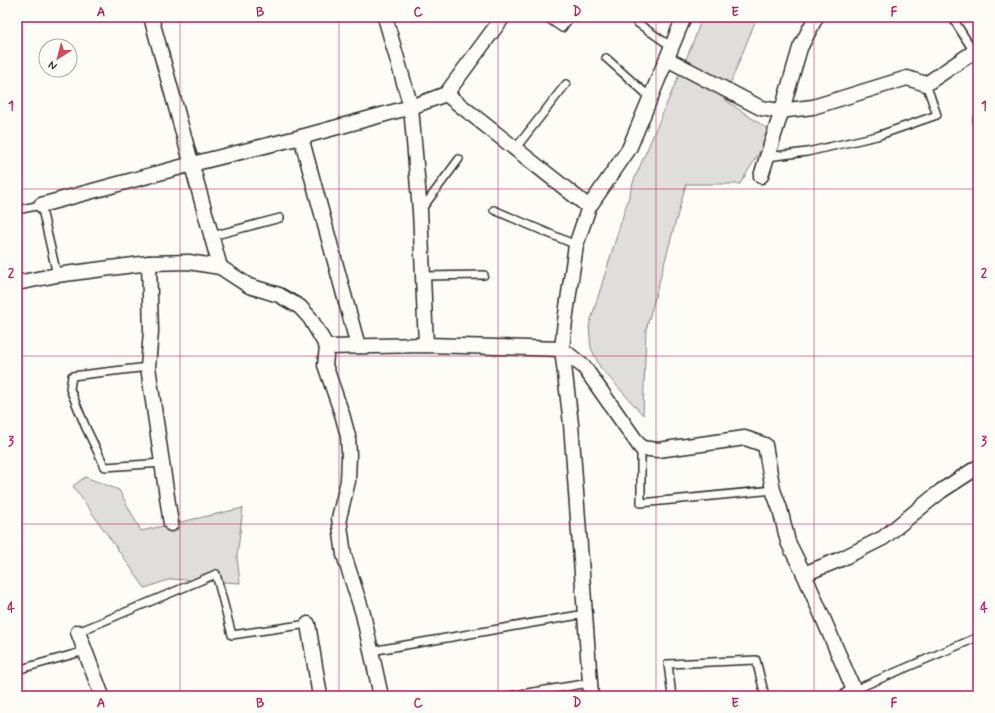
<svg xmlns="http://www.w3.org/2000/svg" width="995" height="713" font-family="Mynerve,sans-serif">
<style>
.green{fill:#dfdeda;stroke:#858482}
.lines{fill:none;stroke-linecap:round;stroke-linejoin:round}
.lane-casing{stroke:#2b2b2b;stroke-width:10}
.street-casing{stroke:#2b2b2b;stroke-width:17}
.lane{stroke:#fdfcf7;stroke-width:7}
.street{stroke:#fdfcf7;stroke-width:14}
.grid{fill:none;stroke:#c2185b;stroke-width:1;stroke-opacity:0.55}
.neatline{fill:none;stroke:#c2185b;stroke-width:1.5}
.grid-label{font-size:13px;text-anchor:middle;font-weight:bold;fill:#c2185b}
</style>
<rect width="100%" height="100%" fill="#fdfcf7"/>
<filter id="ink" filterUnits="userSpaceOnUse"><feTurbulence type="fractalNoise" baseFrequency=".025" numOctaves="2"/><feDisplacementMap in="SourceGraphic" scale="8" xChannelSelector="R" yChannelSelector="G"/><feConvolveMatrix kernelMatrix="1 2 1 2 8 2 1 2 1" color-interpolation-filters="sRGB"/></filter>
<g filter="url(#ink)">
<!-- green -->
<g class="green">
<polygon points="702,17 757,17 724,99 772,132 740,184 686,184 646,330 643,415 600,367 591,348 589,326 634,180 694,40"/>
<polygon points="85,477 119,490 141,531 243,508 237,557 240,583 171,579 145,588 73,486"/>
</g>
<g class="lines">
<defs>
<g id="lane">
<polyline points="546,17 562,28 570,17"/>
<polyline points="952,17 974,52"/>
<polyline points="636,22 672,47"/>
<polyline points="606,58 651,98"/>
<polyline points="977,120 978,119"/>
<polyline points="515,149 566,84"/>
<polyline points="767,157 807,152 877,136 937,115 926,84"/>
<polyline points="17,210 41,205 57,275"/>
<polyline points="421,210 459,159"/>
<polyline points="494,210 576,245"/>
<polyline points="212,236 280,218"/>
<polyline points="423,276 484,275"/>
<polyline points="148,367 72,376 70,389 86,428 105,467 163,463"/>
<polyline points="641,448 641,503 773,490"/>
<polyline points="78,632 216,574 232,635 308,624"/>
<polyline points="371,651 585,614"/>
<polyline points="17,670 85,651"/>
<polyline points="855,692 854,690 978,637"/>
<polyline points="508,696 590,683"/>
<polyline points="672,696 668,664 756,660 765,696"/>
</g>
<g id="street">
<polyline points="151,17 220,267"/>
<polyline points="385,17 411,107 420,211 423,276 426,345"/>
<polyline points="667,59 761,108 779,111 813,107 907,78 926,84 978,49"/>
<polyline points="446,94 589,207"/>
<polyline points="301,137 358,346"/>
<polyline points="761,176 782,110 800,48 816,17"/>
<polyline points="41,205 192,164 301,137 411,107 446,94 503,17"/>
<polyline points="149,263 151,331 148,367 171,524"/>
<polyline points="17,283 57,275 149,263 189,262 220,267 249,286 279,295 300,307 310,318 327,347 325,365 342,414 348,436 349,455 348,481 339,518 344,555 363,614 381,696"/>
<polyline points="327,347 426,345 562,349 584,367 641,448 658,450 745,438 765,445 773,490 780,509 788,542 804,574 854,690 847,696"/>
<polyline points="804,574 841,559 883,538 941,491 978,467"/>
<polyline points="308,624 320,696"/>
<polyline points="78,632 102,696"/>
<polyline points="591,696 571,424 562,349 565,321 576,245 589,207 629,149 684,17"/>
</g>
</defs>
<!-- lane casing -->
<use href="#lane" class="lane-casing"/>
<!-- street casing -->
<use href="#street" class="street-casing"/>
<!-- lane -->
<use href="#lane" class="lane"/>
<!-- street -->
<use href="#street" class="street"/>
</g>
</g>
<!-- grid -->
<path class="grid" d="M180,17V696M339,17V696M498,17V696M656,17V696M814,17V696M17,189H978M17,356H978M17,524H978"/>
<!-- margin -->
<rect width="995" height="713" fill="none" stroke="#fdfcf7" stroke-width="44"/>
<!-- north arrow -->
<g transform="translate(58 58) rotate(216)"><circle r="19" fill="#fdfcf7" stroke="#a9a8a5"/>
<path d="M0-3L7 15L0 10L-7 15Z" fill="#d1495b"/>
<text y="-6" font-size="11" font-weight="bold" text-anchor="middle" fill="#2b2b2b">N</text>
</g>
<rect x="22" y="22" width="951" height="669" class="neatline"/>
<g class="grid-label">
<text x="101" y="16">A</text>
<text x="260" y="16">B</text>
<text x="418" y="16">C</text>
<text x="577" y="16">D</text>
<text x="735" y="16">E</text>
<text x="894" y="16">F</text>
<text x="11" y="110">1</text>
<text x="984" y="110">1</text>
<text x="11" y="277">2</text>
<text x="984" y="277">2</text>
<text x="11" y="445">3</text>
<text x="984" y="445">3</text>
<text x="11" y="612">4</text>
<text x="984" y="612">4</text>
<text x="101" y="707">A</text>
<text x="260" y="707">B</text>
<text x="418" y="707">C</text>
<text x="577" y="707">D</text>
<text x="735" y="707">E</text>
<text x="894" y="707">F</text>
</g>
</svg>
